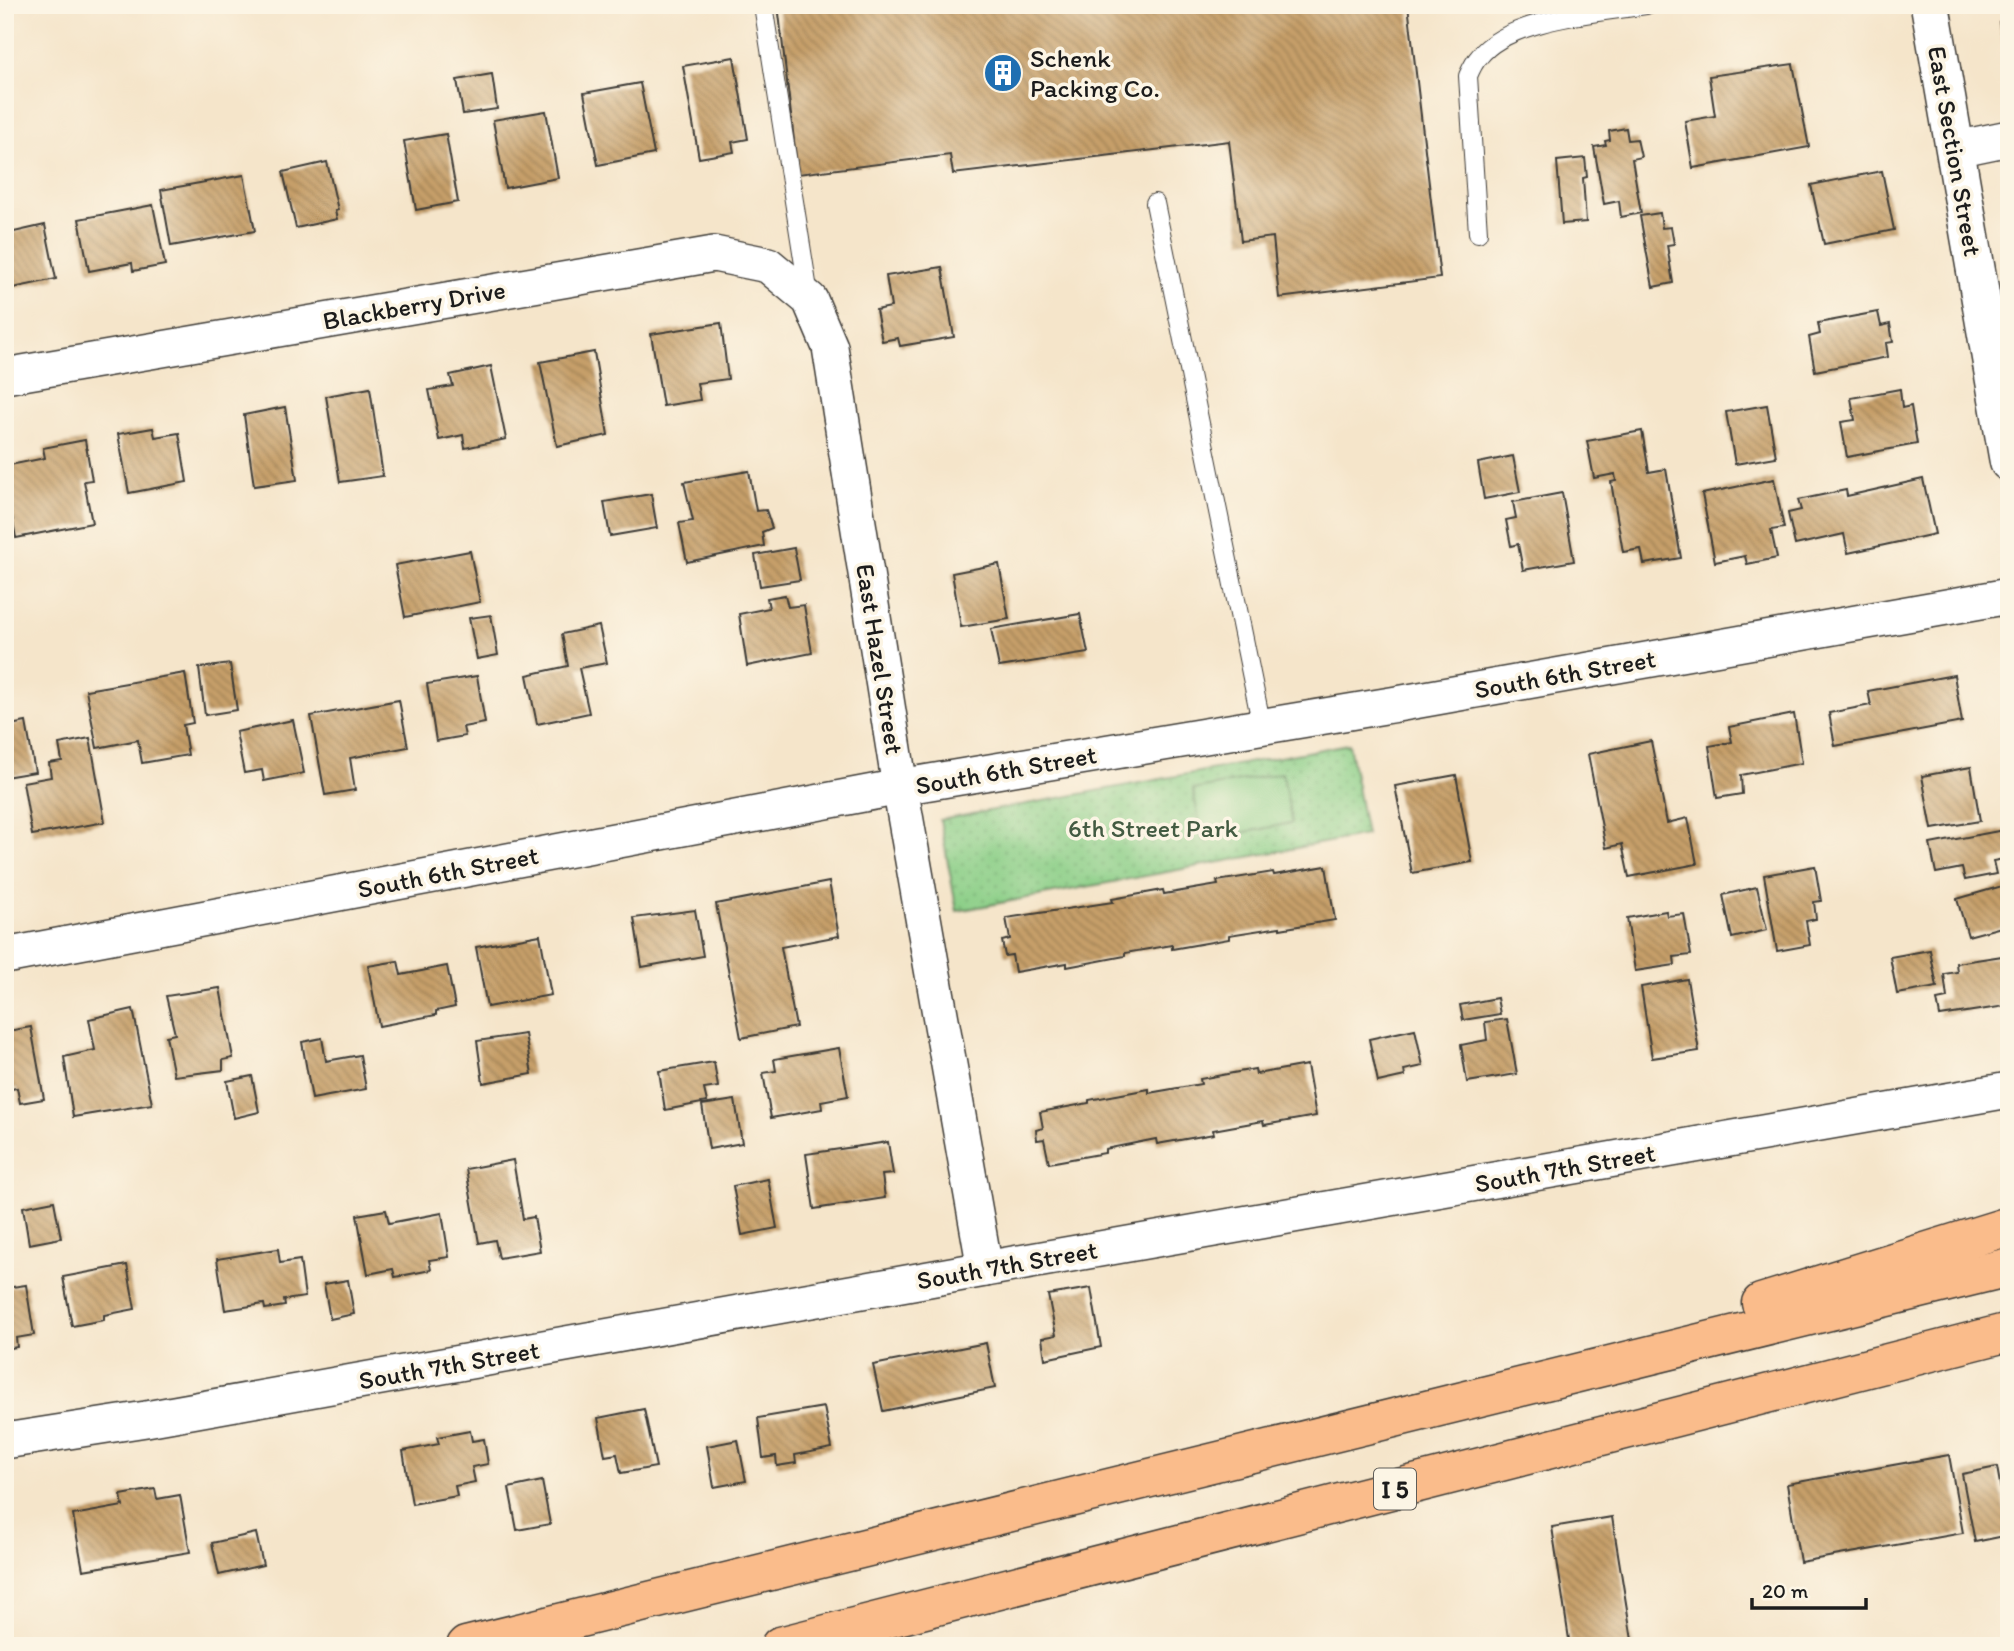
<svg xmlns="http://www.w3.org/2000/svg" width="2014" height="1651" font-family="Itim,sans-serif">
<style>
.park{fill:url(#park-dots);stroke:#547652;stroke-width:2}
.garden{fill:#8ccf88;stroke:#547652;stroke-width:2}
.building{fill:url(#building-back-hatch)}
.lines{fill:none;stroke-linecap:round;stroke-linejoin:round}
.service-casing{stroke:#3d3a36;stroke-width:20}
.minor-casing{stroke:#3d3a36;stroke-width:38}
.tertiary-casing{stroke:#3d3a36;stroke-width:41}
.motorway-casing{stroke:#3d3a36;stroke-width:41}
.service{stroke:#fff;stroke-width:18}
.minor{stroke:#fff;stroke-width:35}
.tertiary{stroke:#fff;stroke-width:38}
.motorway{stroke:#fabc8b;stroke-width:38}
.labels{text-anchor:middle;dominant-baseline:central;stroke-width:7;stroke-linejoin:round;paint-order:stroke}
.shield{fill:#fcf5e5;stroke:#5f5d58;stroke-width:2}
.shield-label{font-size:24px;font-weight:bold;fill:#1c1c1c}
.poi-label{font-size:26px;fill:#1c1c1c;stroke:#fcf5e5;text-anchor:start}
.street-label{font-size:26px;fill:#1c1c1c;stroke:#fcf5e5}
.park-label{font-size:26px;fill:#435b42;stroke:#fcf5e5}
</style>
<defs>
<pattern id="park-dots" width="8" height="8" patternUnits="userSpaceOnUse" patternTransform="scale(1.75)"><rect width="8" height="8" fill="#8ccf88"/><path d="M2 2h.1M6 6h.1" fill="none" stroke="#78b175" stroke-width="1.8" stroke-linecap="round"/></pattern>
<pattern id="building-back-hatch" width="6" height="6" patternUnits="userSpaceOnUse" patternTransform="scale(1.75)"><rect width="6" height="6" fill="#c69f69"/><path d="M-1 5l2 2M0 0l6 6M5-1l2 2" fill="none" stroke="#a08156"/></pattern>
</defs>
<rect width="100%" height="100%" fill="#fcf5e5"/>
<filter id="ink" filterUnits="userSpaceOnUse"><feTurbulence type="fractalNoise" baseFrequency=".0143" numOctaves="2"/><feDisplacementMap in="SourceGraphic" scale="14" xChannelSelector="R" yChannelSelector="G"/><feConvolveMatrix kernelMatrix="1 2 1 2 8 2 1 2 1" color-interpolation-filters="sRGB"/></filter>
<filter id="wash" filterUnits="userSpaceOnUse"><feTurbulence type="fractalNoise" baseFrequency=".00686" numOctaves="4" result="noise"/><feDisplacementMap in="SourceGraphic" scale="28" xChannelSelector="R" yChannelSelector="G"/><feGaussianBlur stdDeviation="1.57" result="paint"/><feColorMatrix in="noise" values="0 0 0 0 0 0 0 0 0 0 0 0 0 0 0 0 0 1.4 0 .05"/><feComposite in="paint" operator="in"/></filter>
<g filter="url(#wash)">
<rect width="100%" height="100%" fill="#f5e5ca"/>
<!-- park -->
<polygon class="park" points="1349,744 1366,835 957,911 940,820"/>
<!-- garden -->
<polygon class="garden" points="1282,773 1292,823 1203,840 1193,790"/>
<g id="blocks">
<!-- building -->
<g class="building">
<polygon points="778,5 1408,5 1440,278 1279,298 1273,237 1241,241 1229,141 953,174 950,155 798,174"/>
<polygon points="2009,20 2009,66 2007,67 1999,22"/>
<polygon points="734,57 748,139 732,142 734,152 699,158 683,66"/>
<polygon points="1793,64 1809,147 1693,168 1685,121 1715,116 1709,76"/>
<polygon points="492,74 497,109 463,114 457,80"/>
<polygon points="640,83 654,154 598,165 584,93"/>
<polygon points="546,111 558,178 505,188 493,120"/>
<polygon points="1626,128 1628,140 1637,139 1641,157 1632,159 1641,213 1621,217 1619,201 1604,204 1594,147 1606,145 1605,141 1610,140 1609,131"/>
<polygon points="446,134 458,202 416,210 404,141"/>
<polygon points="1585,158 1587,177 1583,178 1586,222 1562,224 1557,161"/>
<polygon points="327,162 338,210 335,211 337,219 296,228 283,172"/>
<polygon points="1882,171 1894,230 1824,244 1811,185"/>
<polygon points="244,175 255,231 171,246 161,190"/>
<polygon points="153,205 165,265 133,271 132,263 89,271 79,219"/>
<polygon points="1660,213 1662,228 1671,227 1674,244 1667,245 1673,283 1653,287 1640,216"/>
<polygon points="45,225 56,279 8,289 9,296 5,297 5,234"/>
<polygon points="942,267 954,337 900,346 898,338 882,341 876,310 891,307 886,276"/>
<polygon points="1878,312 1881,326 1890,324 1893,342 1886,343 1888,357 1815,371 1809,337 1820,334 1818,323"/>
<polygon points="721,323 728,379 697,383 700,400 663,406 651,334"/>
<polygon points="594,352 608,435 557,446 540,362"/>
<polygon points="491,366 506,439 465,448 463,435 439,440 429,390 453,386 450,375"/>
<polygon points="370,388 383,476 340,482 326,396"/>
<polygon points="1900,389 1902,408 1911,406 1917,444 1847,457 1841,422 1855,420 1851,398"/>
<polygon points="1767,405 1776,457 1735,464 1726,412"/>
<polygon points="285,407 297,480 254,486 244,415"/>
<polygon points="153,428 155,437 179,433 187,482 129,493 118,434"/>
<polygon points="1642,431 1649,472 1666,469 1681,558 1644,564 1641,549 1623,552 1611,482 1616,481 1615,474 1594,478 1587,441"/>
<polygon points="85,440 92,480 84,481 92,523 16,538 5,480 5,466 45,458 43,448"/>
<polygon points="1513,456 1520,492 1484,499 1478,463"/>
<polygon points="749,471 756,511 766,510 772,528 762,532 764,546 687,562 679,523 693,521 684,482"/>
<polygon points="1774,479 1784,528 1771,530 1777,558 1747,564 1745,556 1715,562 1702,494"/>
<polygon points="1923,479 1935,534 1848,553 1844,534 1795,545 1788,513 1801,510 1798,500 1846,490 1847,496"/>
<polygon points="1562,493 1574,561 1523,570 1518,544 1511,546 1506,520 1516,518 1513,502"/>
<polygon points="651,494 657,528 610,536 604,502"/>
<polygon points="794,548 800,580 760,586 755,555"/>
<polygon points="470,551 480,602 405,617 395,565"/>
<polygon points="999,564 1009,619 961,627 952,573"/>
<polygon points="785,595 788,607 804,605 812,653 747,666 739,614 769,608 767,598"/>
<polygon points="1080,614 1088,653 999,667 991,629"/>
<polygon points="491,615 498,655 477,659 469,618"/>
<polygon points="599,626 607,663 579,668 589,713 537,724 527,675 568,666 562,634"/>
<polygon points="230,664 237,710 205,715 199,668"/>
<polygon points="185,673 193,723 183,725 188,755 142,763 138,740 97,748 86,690"/>
<polygon points="1954,675 1962,722 1835,746 1829,713 1871,705 1868,691"/>
<polygon points="477,676 485,723 463,727 465,736 436,741 427,684"/>
<polygon points="399,700 408,747 350,758 355,790 325,795 311,716"/>
<polygon points="1794,714 1802,763 1741,775 1742,794 1717,798 1709,746 1732,742 1729,727"/>
<polygon points="293,720 304,773 264,781 262,770 244,773 236,732"/>
<polygon points="26,722 35,772 5,777 5,726"/>
<polygon points="90,738 105,822 32,835 23,782 51,777 49,763 62,761 59,744"/>
<polygon points="1651,741 1667,823 1688,818 1697,864 1629,877 1622,844 1606,848 1588,754"/>
<polygon points="1971,767 1980,821 1932,829 1922,776"/>
<polygon points="1456,775 1472,862 1412,873 1395,786"/>
<polygon points="2009,829 2009,858 1993,861 1996,874 1965,880 1962,868 1936,873 1930,844"/>
<polygon points="1326,866 1335,920 1280,929 1280,927 1229,935 1229,939 1172,949 1172,945 1125,953 1125,956 1067,967 1067,963 1015,972 1012,955 1005,956 1002,941 1010,939 1006,918 1113,902 1112,899 1163,890 1164,894 1218,885 1217,881 1273,872 1274,875"/>
<polygon points="1815,866 1821,901 1814,902 1816,919 1806,921 1810,945 1777,951 1764,875"/>
<polygon points="829,882 839,936 781,947 796,1027 741,1038 716,904"/>
<polygon points="2009,884 2009,925 1968,936 1957,899"/>
<polygon points="1757,887 1767,930 1732,938 1723,895"/>
<polygon points="695,910 703,956 642,967 634,918"/>
<polygon points="1666,911 1667,916 1684,914 1691,955 1674,957 1675,965 1635,971 1627,918"/>
<polygon points="540,935 551,995 487,1007 476,947"/>
<polygon points="1930,950 1937,987 1897,994 1890,957"/>
<polygon points="2009,955 2009,1020 2005,1006 1940,1016 1937,1000 1947,998 1944,974 1957,972 1956,963"/>
<polygon points="398,961 401,975 447,966 455,1007 436,1011 436,1015 379,1026 368,966"/>
<polygon points="1687,979 1699,1051 1652,1058 1641,987"/>
<polygon points="220,988 233,1058 223,1060 223,1070 174,1076 166,1036 175,1034 166,996"/>
<polygon points="1497,998 1500,1014 1463,1020 1460,1005"/>
<polygon points="133,1009 152,1104 73,1117 64,1057 95,1050 89,1019"/>
<polygon points="1507,1019 1517,1074 1467,1082 1461,1045 1487,1040 1485,1022"/>
<polygon points="31,1027 44,1099 20,1103 17,1088 5,1090 5,1037 9,1036 8,1031"/>
<polygon points="1415,1029 1423,1066 1404,1070 1405,1076 1378,1082 1369,1039"/>
<polygon points="525,1034 532,1074 483,1083 477,1041"/>
<polygon points="322,1038 326,1061 360,1055 366,1089 312,1099 302,1042"/>
<polygon points="839,1048 848,1096 821,1101 822,1109 771,1118 763,1073 776,1071 774,1059"/>
<polygon points="714,1062 718,1087 704,1089 707,1102 665,1110 659,1071"/>
<polygon points="1307,1065 1316,1116 1264,1125 1263,1121 1213,1130 1214,1134 1157,1144 1156,1139 1105,1149 1105,1153 1049,1163 1044,1139 1037,1140 1036,1130 1043,1128 1040,1112 1089,1103 1089,1100 1149,1089 1149,1093 1201,1084 1200,1079 1255,1069 1256,1074"/>
<polygon points="252,1076 259,1112 234,1118 227,1081"/>
<polygon points="735,1100 742,1143 709,1149 702,1105"/>
<polygon points="888,1142 893,1174 882,1175 885,1198 814,1209 806,1154"/>
<polygon points="513,1160 523,1219 534,1217 540,1251 499,1258 495,1240 479,1243 466,1169"/>
<polygon points="768,1179 777,1228 742,1235 733,1186"/>
<polygon points="54,1201 61,1238 29,1244 23,1207"/>
<polygon points="386,1210 389,1223 442,1213 449,1257 429,1260 431,1270 395,1277 393,1269 368,1274 357,1215"/>
<polygon points="278,1249 280,1263 300,1260 305,1297 284,1300 285,1306 265,1309 264,1304 225,1310 217,1259"/>
<polygon points="127,1265 135,1309 104,1315 104,1320 72,1326 63,1277"/>
<polygon points="348,1280 354,1314 330,1319 324,1284"/>
<polygon points="26,1285 34,1335 16,1338 17,1347 5,1349 5,1288"/>
<polygon points="1091,1288 1101,1347 1045,1359 1042,1338 1056,1335 1048,1295"/>
<polygon points="986,1343 995,1388 883,1411 873,1365"/>
<polygon points="824,1407 832,1448 795,1455 796,1463 777,1466 776,1456 763,1458 758,1418"/>
<polygon points="644,1409 656,1467 621,1473 617,1454 605,1456 598,1418"/>
<polygon points="470,1431 472,1441 484,1439 488,1464 472,1467 475,1482 455,1486 457,1496 412,1504 403,1451 439,1444 437,1437"/>
<polygon points="738,1440 746,1481 714,1487 707,1446"/>
<polygon points="1949,1455 1963,1533 1800,1562 1787,1484"/>
<polygon points="1997,1467 2009,1535 1975,1542 1962,1474"/>
<polygon points="542,1481 550,1524 517,1530 509,1488"/>
<polygon points="155,1489 157,1499 180,1495 190,1552 83,1570 73,1515 123,1506 121,1495"/>
<polygon points="1612,1517 1633,1646 1570,1646 1552,1527"/>
<polygon points="256,1533 263,1565 219,1575 212,1543"/>
</g>
</g>
</g>
<g filter="url(#ink)">
<use href="#blocks" fill-opacity="0" stroke="#3d3a36" stroke-width="2"/>
<g class="lines">
<defs>
<g id="service">
<polyline points="763,5 809,296"/>
<polyline points="1155,203 1262,727"/>
<path d="M1478,233L1468,76C1471,69 1474,62 1479,57C1509,18 1600,13 1647,5"/>
</g>
<g id="minor">
<polyline points="1956,149 2009,138"/>
<polyline points="5,376 714,254 768,265 810,300 830,347 900,787 985,1269"/>
<polyline points="5,956 900,787 1397,704 2009,596"/>
<polyline points="5,1441 146,1419 985,1269 2009,1090"/>
</g>
<polyline id="tertiary" points="1930,5 2009,462"/>
<g id="motorway">
<polyline points="1761,1303 2009,1226"/>
<polyline points="466,1646 2009,1267"/>
<polyline points="780,1646 2009,1332"/>
</g>
</defs>
<!-- service casing -->
<use href="#service" class="service-casing"/>
<!-- minor casing -->
<use href="#minor" class="minor-casing"/>
<!-- tertiary casing -->
<use href="#tertiary" class="tertiary-casing"/>
<!-- motorway casing -->
<use href="#motorway" class="motorway-casing"/>
<!-- service -->
<use href="#service" class="service"/>
<!-- minor -->
<use href="#minor" class="minor"/>
<!-- tertiary -->
<use href="#tertiary" class="tertiary"/>
<!-- motorway -->
<use href="#motorway" class="motorway"/>
</g>
</g>
<!-- icons -->
<defs>
<symbol id="building-disc" viewBox="-11 -11 22 22"><circle r="9.5" fill="#1f6fb2" stroke="#fcf5e5"/><path d="M-4-6H4V6H1V3H-1V6H-4ZM-2.5-4.3h1.7v1.8h-1.7ZM.8-4.3h1.7v1.8H.8ZM-2.5-1h1.7V.8h-1.7ZM.8-1h1.7V.8H.8Z" fill="#fff"/></symbol>
</defs>
<g fill-rule="evenodd">
<use href="#building-disc" x="981" y="51" width="44" height="44"/>
</g>
<g class="labels">
<!-- shield labels -->
<rect class="shield" x="1374" y="1468.5" width="42" height="41" rx="5"/>
<g class="shield-label">
<text x="1395" y="1489">I 5</text>
</g>
<!-- poi labels -->
<g class="poi-label">
<text x="1030" y="58">Schenk<tspan x="1030" dy="30">Packing Co.</tspan></text>
</g>
<!-- street labels -->
<g class="street-label">
<text transform="translate(1955 151) rotate(80)">East Section Street</text>
<text transform="translate(414 305) rotate(-10)">Blackberry Drive</text>
<text transform="translate(880 659) rotate(81)">East Hazel Street</text>
<text transform="translate(1565 674) rotate(-10)">South 6th Street</text>
<text transform="translate(1006 770) rotate(-10)">South 6th Street</text>
<text transform="translate(448 872) rotate(-11)">South 6th Street</text>
<text transform="translate(1565 1168) rotate(-10)">South 7th Street</text>
<text transform="translate(1007 1265) rotate(-10)">South 7th Street</text>
<text transform="translate(449 1365) rotate(-10)">South 7th Street</text>
</g>
<!-- park labels -->
<g class="park-label">
<text x="1153" y="828">6th Street Park</text>
</g>
</g>
<!-- margin -->
<rect width="2014" height="1651" fill="none" stroke="#fcf5e5" stroke-width="28"/>
<!-- scale -->
<path d="M1752 1598v10h114v-10" fill="none" stroke="#1c1c1c" stroke-width="3.5"/>
<text x="1762" y="1598" font-size="21" fill="#1c1c1c" stroke="#fcf5e5" stroke-width="5" paint-order="stroke">20 m</text>
</svg>
